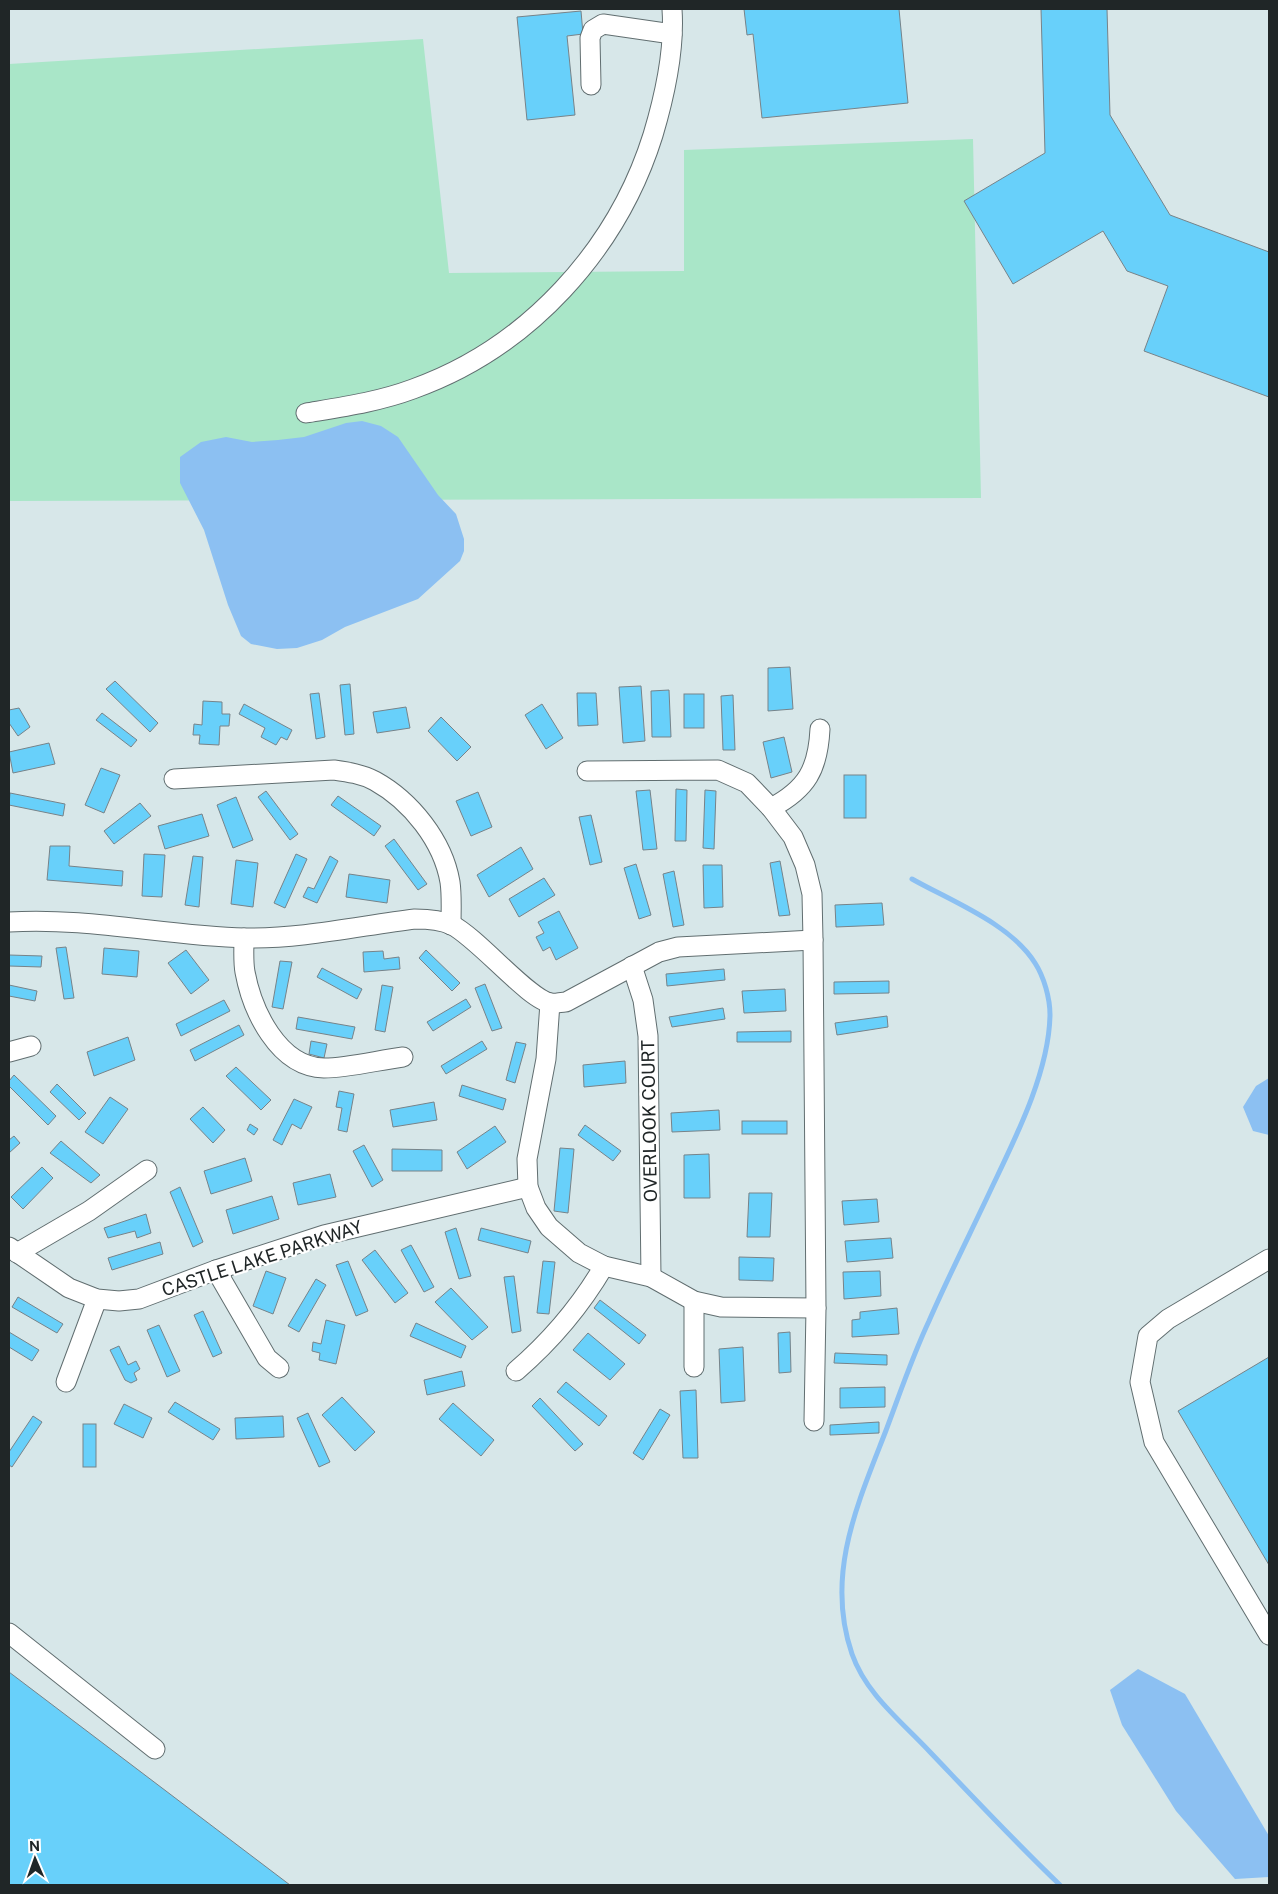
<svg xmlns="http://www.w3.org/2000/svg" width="1278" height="1894" font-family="'Public Sans',sans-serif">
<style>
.green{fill:#a9e6c8}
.water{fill:#8cc0f2}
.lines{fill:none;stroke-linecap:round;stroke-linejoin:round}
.stream{stroke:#8cc0f2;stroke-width:5}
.building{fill:#68d0fa;stroke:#778389}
.minor-casing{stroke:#616e70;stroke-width:21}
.minor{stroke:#fff;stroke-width:19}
.labels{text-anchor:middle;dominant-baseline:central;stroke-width:4.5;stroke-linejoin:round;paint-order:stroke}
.street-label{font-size:18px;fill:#202627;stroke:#fff}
</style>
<rect width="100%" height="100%" fill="#d7e7e9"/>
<!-- green -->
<polygon class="green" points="423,39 449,273 684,271 684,150 973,139 981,498 9,501 9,64"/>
<!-- water -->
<g class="water">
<polygon points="362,421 381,426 398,437 438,495 456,514 464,539 464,551 460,561 418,599 345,627 322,640 297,648 277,649 251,644 241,636 228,605 204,530 180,483 180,457 201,442 226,437 252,442 278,440 304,437 346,423"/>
<polygon points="1269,1078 1269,1135 1253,1131 1243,1107 1256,1086"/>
<polygon points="1138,1669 1185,1694 1269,1836 1269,1877 1235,1879 1176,1811 1122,1725 1110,1690"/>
</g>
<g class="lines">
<!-- stream -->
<path class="stream" d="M912,879C951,901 1011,924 1035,963C1044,977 1050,998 1050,1015C1049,1071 1017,1135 993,1185C972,1230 949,1275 929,1321C912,1357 899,1396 885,1433C857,1505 825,1576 852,1654C866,1694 901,1721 930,1752C973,1797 1015,1842 1060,1885"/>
</g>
<!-- building -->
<g class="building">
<polygon points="744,9 899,9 908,103 762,118 753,34 747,35"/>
<polygon points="1041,9 1107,9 1110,115 1170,215 1269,252 1269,397 1144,351 1168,286 1127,271 1103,231 1013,284 964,201 1045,153"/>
<polygon points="581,11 583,34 567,36 575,115 527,120 517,17"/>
<polygon points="790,667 793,709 768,711 768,668"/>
<polygon points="115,681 158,723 150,732 106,689"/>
<polygon points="350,684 354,734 345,735 340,685"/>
<polygon points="641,686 645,741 623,743 619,687"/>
<polygon points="669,690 671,737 652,737 651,691"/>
<polygon points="319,693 325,737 316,739 310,694"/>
<polygon points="577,693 596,693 598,725 578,726"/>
<rect x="684" y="694" width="20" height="34"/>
<polygon points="733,695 735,750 723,750 721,696"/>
<polygon points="203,701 222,702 222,714 230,714 229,726 220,726 219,745 199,744 200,735 193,735 194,724 202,725"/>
<polygon points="244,704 292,730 287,740 281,737 276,745 261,737 265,728 239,714"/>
<polygon points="542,704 563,738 546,749 525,715"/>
<polygon points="406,707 410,728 377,733 373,712"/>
<polygon points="19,708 30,727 18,736 9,723 9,710"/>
<polygon points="102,713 137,740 131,747 96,720"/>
<polygon points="441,717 471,747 457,761 428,731"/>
<polygon points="784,737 792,772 771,778 763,742"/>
<polygon points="49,743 55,764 13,773 9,752"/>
<polygon points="101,768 120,775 104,813 85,805"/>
<rect x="844" y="775" width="22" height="43"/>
<polygon points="676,789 687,790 686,841 675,841"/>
<polygon points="650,790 657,849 643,850 636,791"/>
<polygon points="705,790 716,791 714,849 703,848"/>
<polygon points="266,791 298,834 290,840 258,797"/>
<polygon points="478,792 492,827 471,836 456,801"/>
<polygon points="10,793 65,804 63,816 9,805"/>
<polygon points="338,796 381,826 374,836 331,805"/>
<polygon points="236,797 253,840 233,848 217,805"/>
<polygon points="140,803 151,816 114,844 104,831"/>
<polygon points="202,814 209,836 165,849 158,826"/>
<polygon points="591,815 602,862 590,865 579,817"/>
<polygon points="394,839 427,884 418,890 385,846"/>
<polygon points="50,846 70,846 69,866 123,871 122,886 47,880"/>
<polygon points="521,847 533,869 489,897 477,875"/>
<polygon points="144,854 165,855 162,897 142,896"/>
<polygon points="296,854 307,859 285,908 274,903"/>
<polygon points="193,856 203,857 199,907 185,905"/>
<polygon points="330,856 338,861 317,903 303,897 308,887 314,889"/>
<polygon points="236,860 258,863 253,907 231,904"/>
<polygon points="780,861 790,915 779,916 770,863"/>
<polygon points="636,864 651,915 639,919 624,868"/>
<polygon points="703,865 722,865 723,907 704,908"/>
<polygon points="674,871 684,925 673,927 663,874"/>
<polygon points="349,874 390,880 387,903 346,897"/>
<polygon points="544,878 555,895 519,917 509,899"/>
<polygon points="882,903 884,925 836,927 835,905"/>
<polygon points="559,911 578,948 556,960 550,947 543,951 536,937 544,933 538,922"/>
<polygon points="66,947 74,998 64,999 56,948"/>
<polygon points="104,948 139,951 137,977 102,974"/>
<polygon points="186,950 209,980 191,994 168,963"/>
<polygon points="426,950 460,983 452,991 419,958"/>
<polygon points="383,951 384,959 399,957 400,969 364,972 363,952"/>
<polygon points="9,955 42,956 41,967 9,966"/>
<polygon points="280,961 292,962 283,1009 272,1007"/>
<polygon points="322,968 362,989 357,999 317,977"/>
<polygon points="724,969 725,980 667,986 666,974"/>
<polygon points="889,981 889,993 834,994 834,982"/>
<polygon points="485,984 502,1028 492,1031 475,988"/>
<polygon points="9,985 37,991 35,1001 9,996"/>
<polygon points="382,985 393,987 385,1032 375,1030"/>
<polygon points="785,989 786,1011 744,1013 742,991"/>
<polygon points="466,999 471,1007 433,1031 427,1022"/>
<polygon points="224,1000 230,1011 181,1036 176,1024"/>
<polygon points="723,1008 725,1019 672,1027 669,1017"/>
<polygon points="887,1016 888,1027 837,1035 835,1023"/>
<polygon points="298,1017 355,1027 352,1039 296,1029"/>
<polygon points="239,1025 244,1035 195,1061 190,1050"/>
<polygon points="791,1031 791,1042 737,1042 737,1032"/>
<polygon points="128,1037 135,1060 94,1076 87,1052"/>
<polygon points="311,1041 327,1044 324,1058 309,1054"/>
<polygon points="482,1041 487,1049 446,1074 441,1066"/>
<polygon points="516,1042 526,1044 515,1083 506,1080"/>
<polygon points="625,1061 626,1083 584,1087 583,1065"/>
<polygon points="236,1067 271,1100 261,1110 226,1076"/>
<polygon points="14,1075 56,1116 48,1125 9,1086 9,1081"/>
<polygon points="57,1084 86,1113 79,1120 50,1092"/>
<polygon points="462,1085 506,1099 503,1110 459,1096"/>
<polygon points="339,1091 354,1094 347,1132 338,1130 342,1108 336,1107"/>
<polygon points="110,1097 128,1109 103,1144 85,1132"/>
<polygon points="294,1099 312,1107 301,1129 292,1124 282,1145 273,1140"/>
<polygon points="434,1102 437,1120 393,1127 390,1110"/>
<polygon points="203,1107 225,1130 213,1143 190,1119"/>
<polygon points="719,1110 720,1130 672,1132 671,1113"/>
<rect x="742" y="1121" width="45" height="13"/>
<polygon points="250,1124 258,1129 254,1135 247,1130"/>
<polygon points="585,1125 621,1151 613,1161 578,1135"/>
<polygon points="495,1126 506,1142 467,1169 457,1152"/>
<polygon points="14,1136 20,1143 9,1153 9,1140"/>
<polygon points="61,1141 100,1175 91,1183 50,1153"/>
<polygon points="364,1145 383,1180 372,1187 353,1151"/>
<polygon points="560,1148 574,1149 568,1213 554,1211"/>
<polygon points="392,1149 442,1150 442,1171 392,1171"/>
<polygon points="709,1154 710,1198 684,1198 684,1155"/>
<polygon points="245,1158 252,1181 211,1194 204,1171"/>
<polygon points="42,1167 53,1178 23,1209 11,1197"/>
<polygon points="330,1174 336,1197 298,1205 293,1183"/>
<polygon points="180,1187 203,1242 193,1247 170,1192"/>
<polygon points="749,1193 772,1193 770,1237 747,1237"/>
<polygon points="272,1196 279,1219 233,1234 226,1210"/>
<polygon points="877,1199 879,1222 844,1225 842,1201"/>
<polygon points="146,1214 151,1233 137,1238 135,1231 108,1238 104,1228"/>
<polygon points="456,1228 471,1276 459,1279 445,1232"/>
<polygon points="481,1228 531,1241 528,1253 478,1240"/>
<polygon points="891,1238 893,1258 847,1262 845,1241"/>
<polygon points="160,1242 163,1254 112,1270 108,1258"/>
<polygon points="411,1245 434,1287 424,1292 401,1250"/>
<polygon points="375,1250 408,1293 395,1303 362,1260"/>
<polygon points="739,1257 774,1258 773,1281 739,1280"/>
<polygon points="348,1261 368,1311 356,1316 336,1265"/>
<polygon points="543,1261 555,1262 549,1314 537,1313"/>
<polygon points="266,1271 286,1278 273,1314 253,1306"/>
<polygon points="880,1271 881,1296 844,1299 843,1272"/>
<polygon points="514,1276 521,1331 512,1333 504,1277"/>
<polygon points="316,1279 326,1285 299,1332 288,1326"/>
<polygon points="451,1288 488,1327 472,1340 435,1302"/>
<polygon points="18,1297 63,1324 57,1333 12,1307"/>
<polygon points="600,1300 646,1335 639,1344 594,1308"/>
<polygon points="897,1308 899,1334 852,1337 852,1320 860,1319 860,1312"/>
<polygon points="203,1311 222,1353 213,1357 194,1315"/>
<polygon points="326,1320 345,1325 336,1364 319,1360 320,1353 312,1351 313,1342 321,1344"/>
<polygon points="416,1323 466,1346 461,1358 410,1336"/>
<polygon points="159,1325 180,1371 167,1377 147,1330"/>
<polygon points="9,1332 39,1350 32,1361 9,1347"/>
<polygon points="790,1332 791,1372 779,1373 778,1333"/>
<polygon points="588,1333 625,1364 610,1380 573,1350"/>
<polygon points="119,1346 128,1365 136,1361 140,1369 134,1373 137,1380 131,1383 125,1380 110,1350"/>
<polygon points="743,1347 745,1401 721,1403 719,1349"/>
<polygon points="835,1353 887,1355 887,1365 834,1363"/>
<polygon points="1269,1357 1269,1565 1178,1411"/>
<polygon points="462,1371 465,1386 427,1395 424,1380"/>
<polygon points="566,1382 607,1416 599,1426 557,1392"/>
<polygon points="885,1387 885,1407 840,1408 840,1388"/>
<polygon points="696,1390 698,1458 683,1458 680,1391"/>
<polygon points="342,1397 375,1432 355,1451 322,1415"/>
<polygon points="540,1398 583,1444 575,1451 532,1406"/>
<polygon points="175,1402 220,1429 213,1440 168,1412"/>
<polygon points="453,1403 494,1440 481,1456 439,1419"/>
<polygon points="124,1404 152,1418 143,1438 114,1424"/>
<polygon points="660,1409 670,1415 643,1460 633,1453"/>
<polygon points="308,1413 330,1462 319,1467 297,1418"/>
<polygon points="33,1416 42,1422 12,1467 9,1465 9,1452"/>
<polygon points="283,1416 284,1437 236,1439 235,1418"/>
<polygon points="879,1422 879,1433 830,1435 830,1425"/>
<rect x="83" y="1424" width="13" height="43"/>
<polygon points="9,1672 290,1885 9,1885"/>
</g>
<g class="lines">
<defs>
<g id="minor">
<polyline points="591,85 590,38 593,30 603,24 672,34"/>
<path d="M306,413C342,407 378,402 413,389C528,348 617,250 653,135C665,95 675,51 672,9"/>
<polyline points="587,771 718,770 747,783 771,808 793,837 805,865 812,894 813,940 816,1308 814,1421"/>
<path d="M174,779L334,770C348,772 362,774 375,781C411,801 443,841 450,882C452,896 451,911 451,925"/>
<path d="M771,808C807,789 818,769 820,729"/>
<path d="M9,922C88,917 166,936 245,938C301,939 359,926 415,919C427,919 441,920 452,925C479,939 530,1001 551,1003C555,1004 561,1002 566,1002L659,952L678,947L813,940"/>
<path d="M244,938C244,949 243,961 245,972C252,1010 278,1067 324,1068C348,1068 379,1060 403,1057"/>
<polyline points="632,966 643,1000 648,1036 651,1277"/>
<polyline points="550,1003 546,1059 527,1159 528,1187 536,1208 549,1227 579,1253 604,1266 651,1277 694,1301 721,1307 816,1308"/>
<polyline points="9,1052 31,1046"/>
<polyline points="9,1247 69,1288 97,1299 119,1301 139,1299 216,1270 324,1235 528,1187"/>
<polyline points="17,1253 89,1211 147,1170"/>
<polyline points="1269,1259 1168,1319 1148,1336 1140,1382 1154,1442 1269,1635"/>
<polyline points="216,1270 267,1358 279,1368"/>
<polyline points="694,1367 694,1301"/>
<path d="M516,1371C552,1340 580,1307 604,1266"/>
<polyline points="66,1382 97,1299"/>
<polyline points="9,1633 155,1749"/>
</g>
</defs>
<!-- minor casing -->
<use href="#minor" class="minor-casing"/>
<!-- minor -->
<use href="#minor" class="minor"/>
</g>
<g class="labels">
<!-- street labels -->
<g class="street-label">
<text transform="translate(649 1121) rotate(-91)">OVERLOOK COURT</text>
<text transform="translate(262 1258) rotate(-18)">CASTLE LAKE PARKWAY</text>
</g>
</g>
<!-- border -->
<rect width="1278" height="1894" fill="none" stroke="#202627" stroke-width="20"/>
<!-- north arrow -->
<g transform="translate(35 1859) rotate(358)" stroke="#ffffff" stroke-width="4" paint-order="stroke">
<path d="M0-4L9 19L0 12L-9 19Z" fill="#202627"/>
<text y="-8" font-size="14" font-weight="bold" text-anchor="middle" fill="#202627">N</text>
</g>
</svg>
